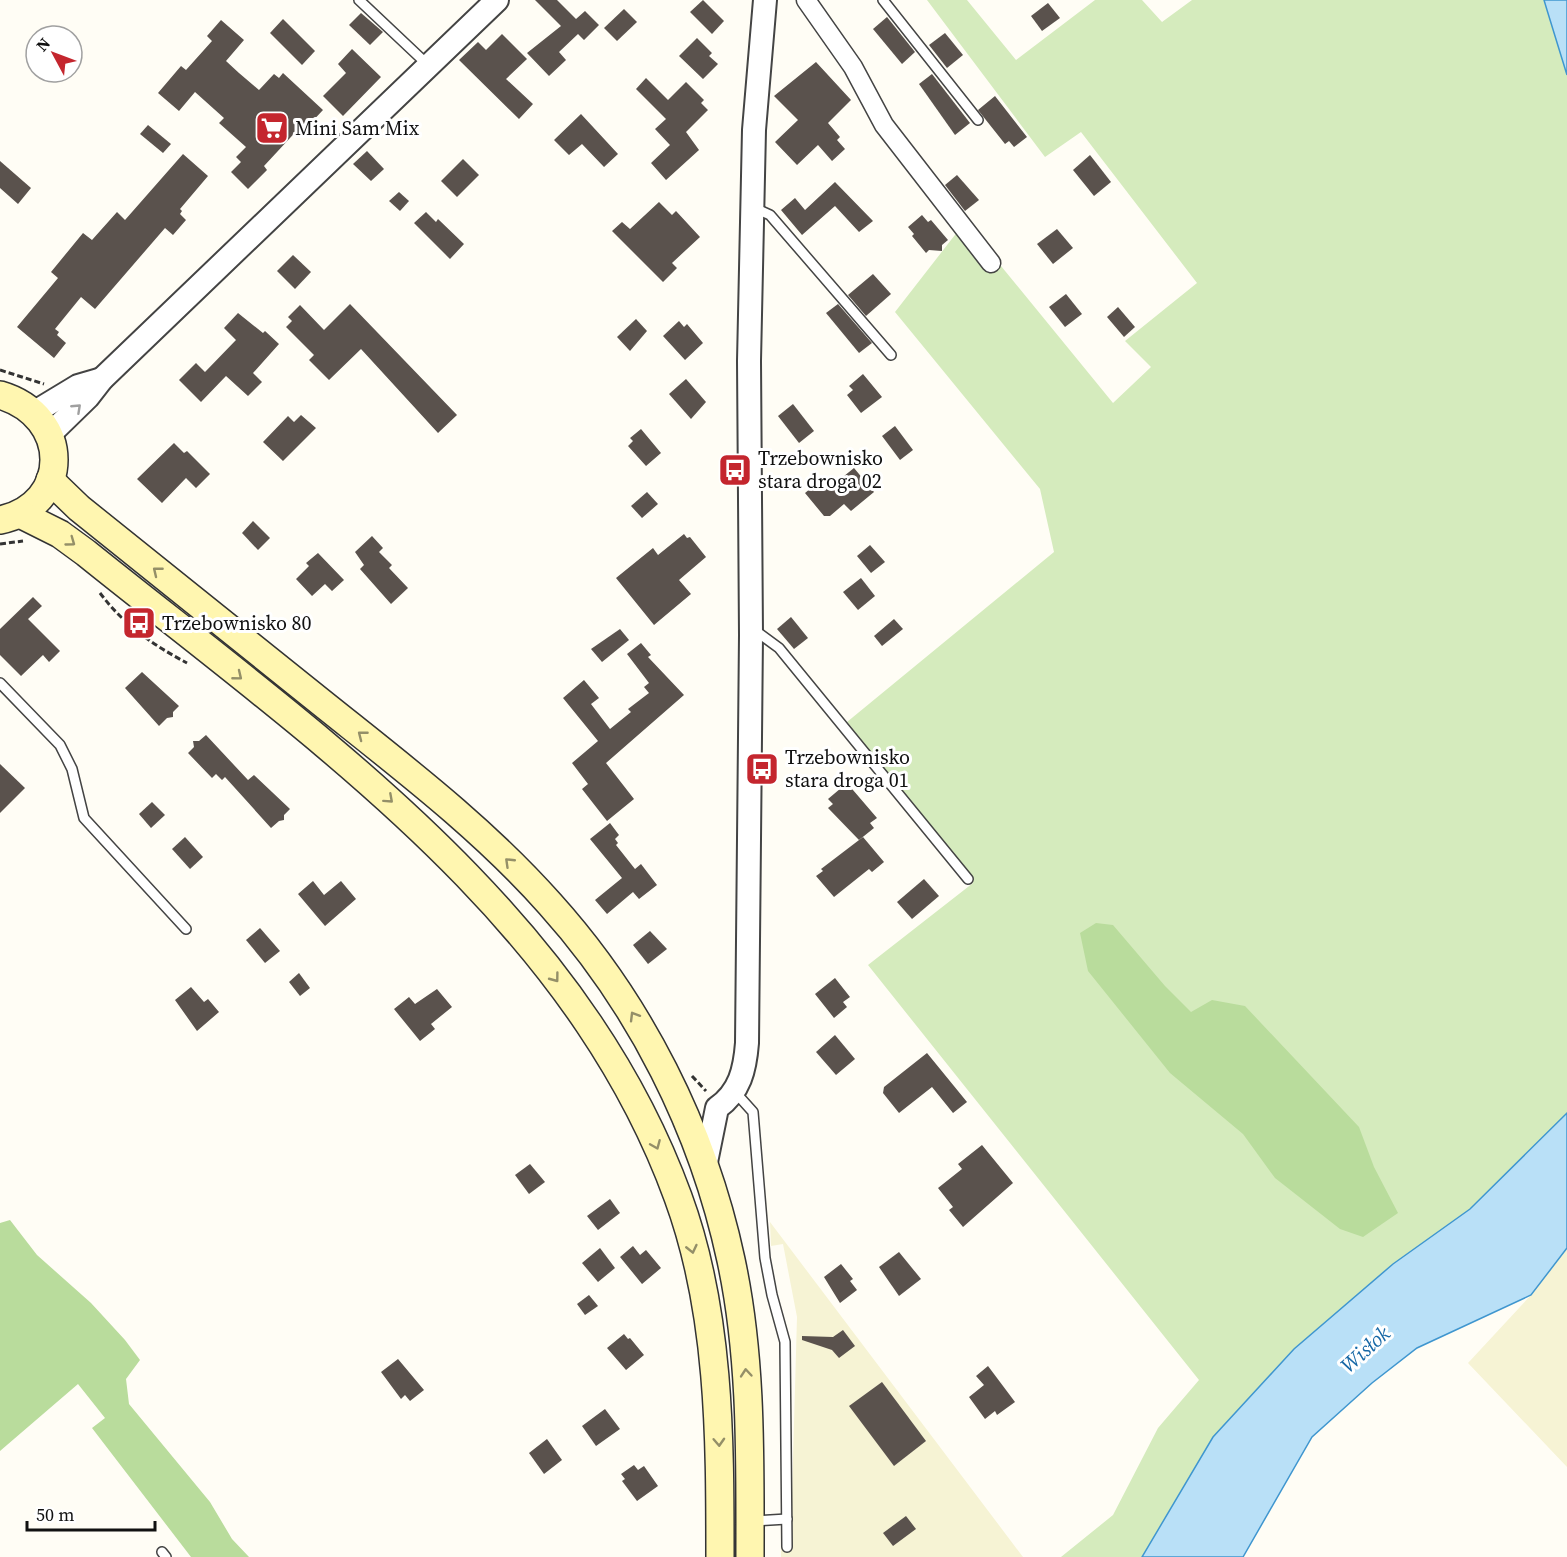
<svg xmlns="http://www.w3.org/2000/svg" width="1567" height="1557" font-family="'Source Serif 4',serif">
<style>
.farmland{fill:#f6f3d4}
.green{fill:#d5ebbd}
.forest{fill:#b9dc9c}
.water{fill:#b9e0f7;stroke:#3f96cf;stroke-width:1.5}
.building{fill:#5a524d}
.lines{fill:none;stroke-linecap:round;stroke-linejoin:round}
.service-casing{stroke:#444;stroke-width:12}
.minor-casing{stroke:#444;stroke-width:21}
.tertiary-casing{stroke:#444;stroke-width:26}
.secondary-casing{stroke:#333;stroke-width:30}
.path{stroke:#333;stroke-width:3;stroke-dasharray:6 3;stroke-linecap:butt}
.service{stroke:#fff;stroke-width:9}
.minor{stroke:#fff;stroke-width:18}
.tertiary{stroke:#fff;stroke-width:22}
.secondary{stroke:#fff6b0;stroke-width:27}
.oneway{stroke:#a0a0a0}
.oneway2{stroke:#948f68}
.labels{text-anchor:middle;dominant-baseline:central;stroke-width:6;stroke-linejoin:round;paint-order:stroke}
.poi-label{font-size:20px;fill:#111;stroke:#fff;text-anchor:start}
.water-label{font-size:21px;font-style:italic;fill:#1768a6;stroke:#fff}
</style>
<rect width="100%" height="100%" fill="#fffdf5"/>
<!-- farmland -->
<g class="farmland">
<polygon points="770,1222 1023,1557 781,1557 781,1532 791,1531 797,1317 783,1244 771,1246"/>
<polygon points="1567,1248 1567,1467 1468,1363 1531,1295"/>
</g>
<!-- green -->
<polygon class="green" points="927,0 967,0 1016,60 1095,0 1142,0 1162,22 1192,0 1544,0 1567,75 1567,1113 1470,1209 1393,1264 1294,1349 1213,1437 1142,1557 1061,1557 1113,1515 1158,1428 1199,1380 868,965 973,883 847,722 1054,552 1040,489 895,312 965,222 1113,403 1151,367 1125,341 1197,283 1081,132 1045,157"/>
<!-- forest -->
<g class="forest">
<polygon points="1096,923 1113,925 1165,986 1191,1012 1212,1000 1245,1006 1359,1127 1374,1167 1398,1213 1363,1237 1340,1229 1275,1178 1243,1134 1170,1073 1088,971 1080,933"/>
<polygon points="10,1220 37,1255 91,1303 125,1340 140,1360 126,1379 129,1404 210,1502 232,1539 249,1557 191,1557 92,1428 105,1418 78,1384 0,1451 0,1223"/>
</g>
<!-- water -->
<g class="water">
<polygon points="1544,0 1567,0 1567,75 1547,10"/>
<polygon points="1567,1113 1567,1248 1531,1295 1417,1348 1372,1383 1312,1437 1243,1557 1142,1557 1213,1437 1294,1349 1393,1264 1470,1209"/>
</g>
<!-- building -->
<g class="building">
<polygon points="535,0 557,0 576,19 585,11 599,25 584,40 578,34 559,52 566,60 549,76 527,53 561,26"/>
<polygon points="703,0 724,21 712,34 690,12"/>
<polygon points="1048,3 1060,18 1042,31 1031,16"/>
<polygon points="624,9 637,22 617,41 604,28"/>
<polygon points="361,13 383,32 370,45 349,25"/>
<polygon points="887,17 915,52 902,64 873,29"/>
<polygon points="283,19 315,51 302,65 270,33"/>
<polygon points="221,20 244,40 226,61 239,73 259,90 274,74 279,78 283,73 323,110 307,127 303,124 264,166 267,170 248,189 231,172 241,162 236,157 246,147 219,123 224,118 195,92 179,111 158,93 181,66 186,70 212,41 207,36"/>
<polygon points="945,33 963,55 947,68 929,45"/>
<polygon points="502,34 527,59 506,79 533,104 519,119 459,60 478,42 486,50"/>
<polygon points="697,38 712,53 709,56 718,64 703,79 679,56"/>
<polygon points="352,49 381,77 343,116 323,96 346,73 338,64"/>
<polygon points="816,62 851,100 828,123 840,137 837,140 845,149 832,161 818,145 797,165 775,142 798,120 774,96"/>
<polygon points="932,74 970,123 955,135 919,84"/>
<polygon points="646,78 668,100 686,82 704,100 701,103 708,110 686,132 699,150 666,180 651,163 670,145 655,129 666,119 636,89"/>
<polygon points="995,96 1027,137 1014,147 1009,141 1005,144 978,110"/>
<polygon points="581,114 618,154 604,167 582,144 569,155 554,140"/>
<polygon points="148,125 171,144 163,153 140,134"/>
<polygon points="367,151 384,169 371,181 353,164"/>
<polygon points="183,154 208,176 180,209 182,211 180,214 186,220 173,235 165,228 95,309 81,297 55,329 59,332 57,335 66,343 54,358 17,327 58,278 51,272 83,233 92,240 117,212 125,220"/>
<polygon points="1090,155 1111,182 1094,196 1073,170"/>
<polygon points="463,159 479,175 457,197 441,181"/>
<polygon points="0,161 31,188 18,204 0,188"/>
<polygon points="957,175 979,200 965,211 945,185"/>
<polygon points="835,182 873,221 859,232 835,206 802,235 781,210 795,198 805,210"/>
<polygon points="399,192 409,201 400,211 389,201"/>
<polygon points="659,202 672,215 676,211 700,237 672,263 677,268 663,282 612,231 622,222 630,229"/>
<polygon points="426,212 436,222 438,219 464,244 450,259 414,223"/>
<polygon points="922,215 928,222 931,220 948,240 942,245 942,251 929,250 926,253 912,236 914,234 908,227"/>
<polygon points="1057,229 1073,248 1053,264 1037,244"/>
<polygon points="293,255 311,272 295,289 277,271"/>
<polygon points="873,274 891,294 866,316 848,295"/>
<polygon points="1066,294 1082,314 1065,327 1049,307"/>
<polygon points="350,304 457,415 438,433 361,349 329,380 309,360 314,355 286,327 292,321 288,317 300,305 324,330"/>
<polygon points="838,304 872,343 859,353 826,313"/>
<polygon points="1118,307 1135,327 1124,337 1107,317"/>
<polygon points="238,313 263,333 265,331 279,344 253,373 262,382 248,396 226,376 201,402 179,380 196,363 205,372 236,340 224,328"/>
<polygon points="636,319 647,331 630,351 617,337"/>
<polygon points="679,321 684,327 687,324 703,343 685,360 663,336"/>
<polygon points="863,374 882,397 861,413 847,395 853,390 849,386"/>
<polygon points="686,379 706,402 691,419 669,394"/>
<polygon points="793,404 814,431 799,443 778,416"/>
<polygon points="301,415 316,428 283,461 263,442 288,416 294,422"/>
<polygon points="895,426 913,450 900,460 882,436"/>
<polygon points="641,429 661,453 646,466 628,446 633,441 630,438"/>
<polygon points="174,443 184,453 187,451 210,474 196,488 186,478 162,503 137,479"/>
<polygon points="854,468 874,492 851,511 844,504 830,516 824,516 805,493 821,480 828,489"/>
<polygon points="647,492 658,504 642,518 631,506"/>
<polygon points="253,521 270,538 258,550 242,533"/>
<polygon points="684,534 687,538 690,537 706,557 679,580 691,594 654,625 616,578 653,548 658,555"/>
<polygon points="372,536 383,548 379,552 392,565 389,568 408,588 391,604 360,569 364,565 355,552"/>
<polygon points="870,545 885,562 871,573 857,556"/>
<polygon points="318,553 344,580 332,591 325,584 312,596 296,579 309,566 306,563"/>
<polygon points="861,578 875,596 858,610 843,592"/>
<polygon points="33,597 42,606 28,619 60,651 49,662 43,655 21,676 0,655 0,629"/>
<polygon points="791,617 808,638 794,649 777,629"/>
<polygon points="894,619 903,629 882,646 874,636"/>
<polygon points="620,629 629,640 602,662 591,649"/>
<polygon points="641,643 651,655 648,657 684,695 606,763 634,799 607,821 582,789 588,784 572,763 598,741 563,698 584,680 599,698 591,704 610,729 631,712 628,709 649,693 644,687 649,683 627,654"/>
<polygon points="142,672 179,706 173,712 173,717 167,718 159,726 125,688"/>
<polygon points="206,735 248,780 254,775 290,809 284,815 284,820 279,821 271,828 225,777 222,780 216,774 212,778 188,753 194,747 193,741 199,741"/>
<polygon points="0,764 25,788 0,813"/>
<polygon points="847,783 877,818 870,823 874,828 859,840 828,808 833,804 828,799"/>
<polygon points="152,802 165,815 151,828 139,814"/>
<polygon points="610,823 619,835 615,839 618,843 616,845 635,869 641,864 657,885 639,899 633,892 607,914 595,900 622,878 590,839"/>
<polygon points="185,837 203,857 190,869 172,849"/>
<polygon points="863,837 884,862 872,872 869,869 834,897 816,876 823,871 821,869"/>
<polygon points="924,879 939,896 912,919 897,902"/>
<polygon points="313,881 324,895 341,881 356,899 325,926 298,894"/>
<polygon points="260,928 280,951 265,963 246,940"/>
<polygon points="650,931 667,949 648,964 633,945"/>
<polygon points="299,973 310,988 300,996 289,982"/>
<polygon points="835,978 850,997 843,1002 847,1007 834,1018 815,994"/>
<polygon points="191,987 204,1002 208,999 219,1012 197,1031 175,1000"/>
<polygon points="437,989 452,1007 431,1024 435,1029 420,1041 394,1009 409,997 415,1004"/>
<polygon points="835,1035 855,1059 836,1075 816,1052"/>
<polygon points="927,1053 967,1102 953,1113 932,1087 899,1113 883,1093 884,1087"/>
<polygon points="982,1145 1013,1183 963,1227 949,1210 953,1207 938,1188 962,1169 958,1164"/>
<polygon points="530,1164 545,1182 529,1194 515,1175"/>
<polygon points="610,1199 620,1213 598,1230 587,1216"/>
<polygon points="633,1246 640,1255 646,1250 661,1268 642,1284 620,1257"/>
<polygon points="600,1248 615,1268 598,1282 582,1263"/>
<polygon points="899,1252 921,1279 899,1296 879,1267"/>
<polygon points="841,1264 853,1279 850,1281 857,1290 840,1303 824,1277"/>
<polygon points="589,1295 598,1306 585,1315 577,1304"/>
<polygon points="843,1330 855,1346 839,1358 832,1350 802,1340 802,1336 833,1337"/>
<polygon points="624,1334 628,1339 630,1338 644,1355 626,1370 607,1348"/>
<polygon points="398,1359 424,1390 410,1401 405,1395 401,1399 381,1372"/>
<polygon points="988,1366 1015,1402 997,1415 995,1411 985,1419 969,1397 984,1385 976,1376"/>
<polygon points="882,1382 926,1441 894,1466 849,1406"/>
<polygon points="605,1409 620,1429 596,1446 582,1426"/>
<polygon points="547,1439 562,1460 544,1474 529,1453"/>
<polygon points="634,1465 638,1470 644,1466 658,1486 637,1501 622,1481 625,1479 621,1474"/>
<polygon points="906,1516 916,1529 893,1546 883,1533"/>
</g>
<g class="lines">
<defs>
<g id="service">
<polyline points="359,0 429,66"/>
<polyline points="883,0 978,120"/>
<polyline points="752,210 759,210 770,215 891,355"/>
<polyline points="751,635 760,634 779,648 968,879"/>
<polyline points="0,683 60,745 72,769 84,818 186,929"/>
<polyline points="735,1092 753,1112 765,1258 772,1295 785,1342 787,1547"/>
<polyline points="753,1521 787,1519"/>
<polyline points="162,1552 166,1557"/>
</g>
<polyline id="minor" points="806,0 853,67 884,125 991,263"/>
<g id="tertiary">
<polyline points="35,412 78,386 102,379"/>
<polyline points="50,434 88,397 102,379 497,0"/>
<path d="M705,1167L717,1108C740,1092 745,1069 747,1043L751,635L749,361L754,130L765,0"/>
</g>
<g id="secondary">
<path d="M0,395C72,416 72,505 0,520"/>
<path d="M50,480L79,508C157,570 234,633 312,695C394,761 480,825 550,904C640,1004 703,1129 731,1260C752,1357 750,1458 750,1557"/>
<path d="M20,514L60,534L86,553C312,735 574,912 678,1197C720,1311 720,1437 720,1557"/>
</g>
</defs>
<!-- service casing -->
<use href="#service" class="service-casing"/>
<!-- minor casing -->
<use href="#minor" class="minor-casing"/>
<!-- tertiary casing -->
<use href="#tertiary" class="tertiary-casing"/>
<!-- secondary casing -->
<use href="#secondary" class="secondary-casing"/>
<!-- path -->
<g class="path">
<polyline points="0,370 44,384"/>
<polyline points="0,544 23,541"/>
<path d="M100,593C124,625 153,645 187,663"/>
<polyline points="692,1076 706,1091"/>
</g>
<!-- service -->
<use href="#service" class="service"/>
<!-- minor -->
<use href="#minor" class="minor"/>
<!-- tertiary -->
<use href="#tertiary" class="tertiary"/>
<!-- secondary -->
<use href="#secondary" class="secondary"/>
</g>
<!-- one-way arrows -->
<defs><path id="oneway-chevron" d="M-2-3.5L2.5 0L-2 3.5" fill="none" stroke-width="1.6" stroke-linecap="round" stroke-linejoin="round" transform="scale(1.5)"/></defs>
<use class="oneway" href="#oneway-chevron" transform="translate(77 408) rotate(-43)"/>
<g class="oneway2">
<use href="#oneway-chevron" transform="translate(71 542) rotate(36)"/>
<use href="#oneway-chevron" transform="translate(157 571) rotate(-141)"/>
<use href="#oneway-chevron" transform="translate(238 676) rotate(39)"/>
<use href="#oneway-chevron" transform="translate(362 735) rotate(-142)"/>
<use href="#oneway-chevron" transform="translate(389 799) rotate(42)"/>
<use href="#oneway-chevron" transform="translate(509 862) rotate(-136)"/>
<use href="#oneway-chevron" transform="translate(555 978) rotate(53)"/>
<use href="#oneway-chevron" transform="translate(634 1016) rotate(-121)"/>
<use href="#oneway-chevron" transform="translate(656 1145) rotate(67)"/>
<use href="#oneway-chevron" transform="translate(692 1249) rotate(77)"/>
<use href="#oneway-chevron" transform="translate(746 1373) rotate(-95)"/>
<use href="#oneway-chevron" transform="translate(719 1442) rotate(87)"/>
</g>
<!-- icons -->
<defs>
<symbol id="supermarket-square" viewBox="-11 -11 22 22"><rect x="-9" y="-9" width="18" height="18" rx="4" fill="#c4262e" stroke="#fff"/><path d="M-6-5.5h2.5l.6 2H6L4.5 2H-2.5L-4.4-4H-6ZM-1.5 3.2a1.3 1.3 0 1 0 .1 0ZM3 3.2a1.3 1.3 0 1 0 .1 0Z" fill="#fff"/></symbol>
<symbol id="bus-square" viewBox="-11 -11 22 22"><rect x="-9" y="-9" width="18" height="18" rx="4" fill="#c4262e" stroke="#fff"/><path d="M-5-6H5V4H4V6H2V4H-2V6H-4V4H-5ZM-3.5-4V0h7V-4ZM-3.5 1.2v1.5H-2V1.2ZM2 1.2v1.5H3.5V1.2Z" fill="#fff"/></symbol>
</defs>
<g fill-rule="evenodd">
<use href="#supermarket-square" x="253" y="109" width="38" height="38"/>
<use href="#bus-square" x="716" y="451" width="38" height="38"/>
<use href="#bus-square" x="120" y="604" width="38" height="38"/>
<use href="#bus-square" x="743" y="750" width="38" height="38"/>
</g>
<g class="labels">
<!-- poi labels -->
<g class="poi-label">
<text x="295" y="128">Mini Sam Mix</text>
<text x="758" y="458">Trzebownisko<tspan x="758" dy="23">stara droga 02</tspan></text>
<text x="162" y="623">Trzebownisko 80</text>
<text x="785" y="757">Trzebownisko<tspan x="785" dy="23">stara droga 01</tspan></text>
</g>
<!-- water labels -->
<g class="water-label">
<text transform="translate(1365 1349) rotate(-42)">Wisłok</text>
</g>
</g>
<!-- north arrow -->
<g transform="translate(54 54) rotate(311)"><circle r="28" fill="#ffffff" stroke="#a0a0a0" stroke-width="1.5"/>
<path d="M0-4.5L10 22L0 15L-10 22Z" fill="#c4262e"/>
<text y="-9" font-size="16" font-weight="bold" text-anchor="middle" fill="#111111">N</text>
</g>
<!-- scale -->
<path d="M27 1521v9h128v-9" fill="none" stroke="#111111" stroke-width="3"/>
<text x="36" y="1521" font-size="18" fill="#111111" stroke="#ffffff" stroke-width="4.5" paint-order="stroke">50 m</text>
</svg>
